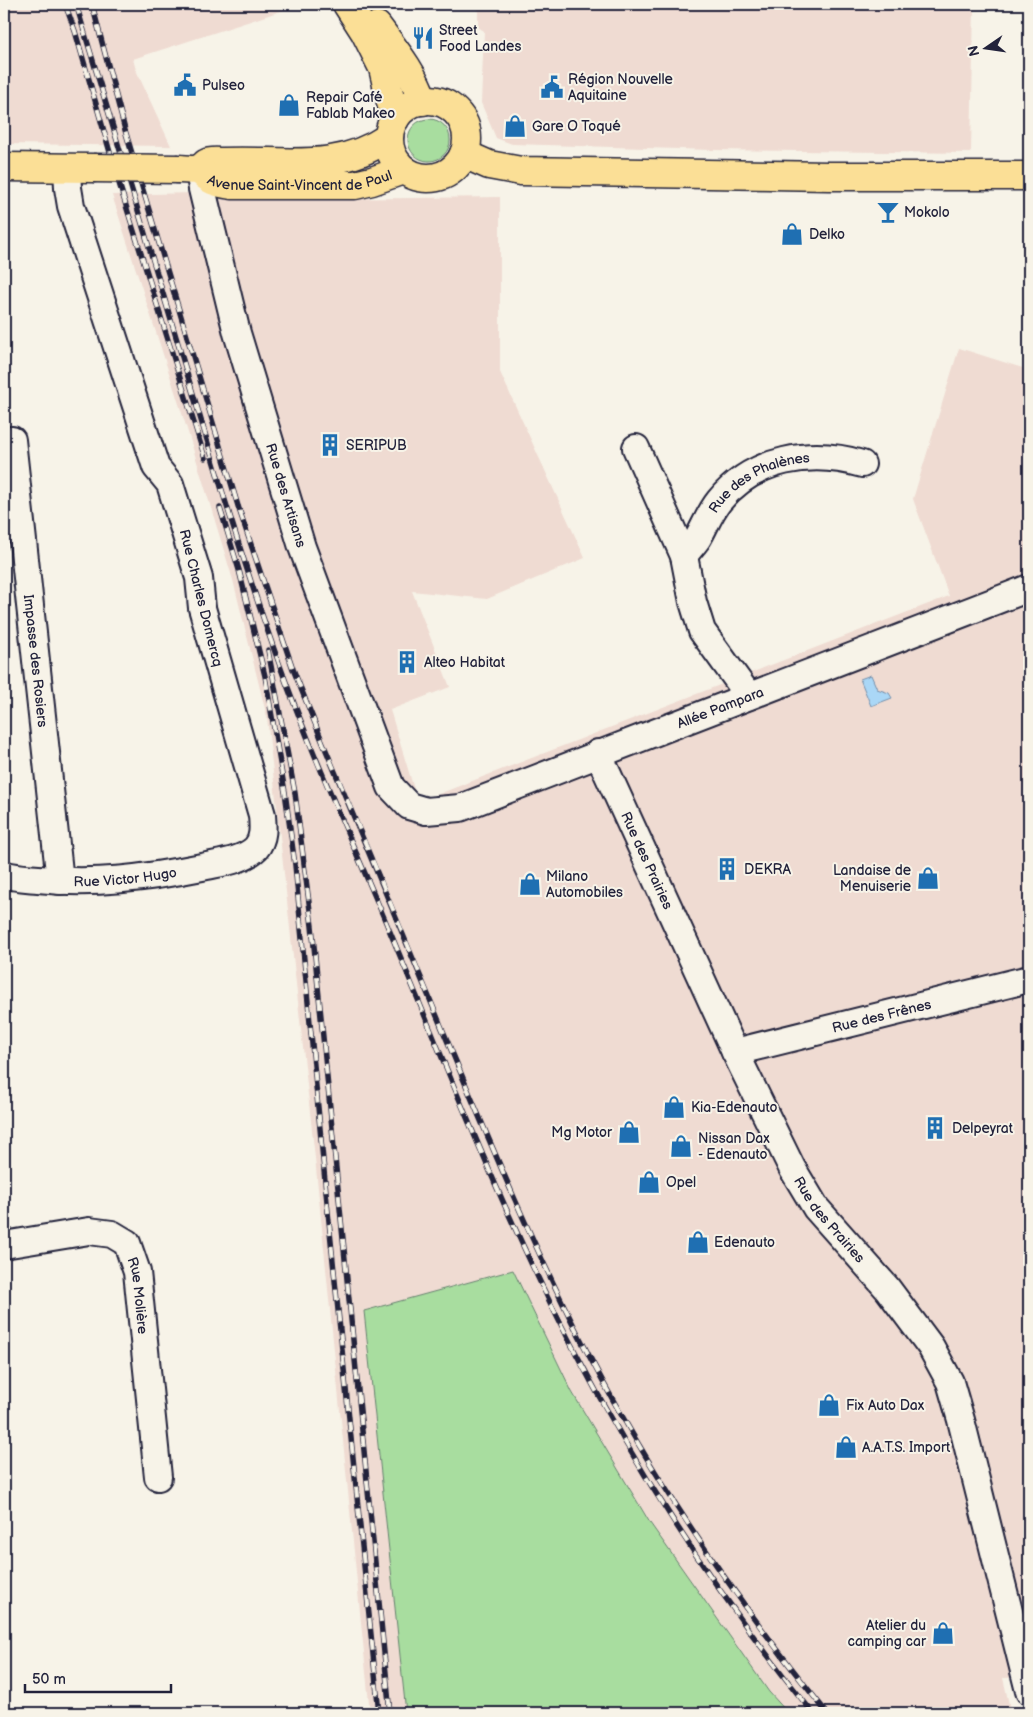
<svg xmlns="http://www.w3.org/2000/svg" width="1033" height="1717" font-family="'Balsamiq Sans',sans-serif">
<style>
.built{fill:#efdbd2}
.green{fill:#a8dd9f;stroke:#65806d}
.water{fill:#aad7f6;stroke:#748fab}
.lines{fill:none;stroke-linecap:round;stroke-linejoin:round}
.minor-casing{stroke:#22223b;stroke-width:30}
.major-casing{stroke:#22223b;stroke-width:31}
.minor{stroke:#f7f3e8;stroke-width:26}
.major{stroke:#fbdf96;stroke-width:28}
.rail-casing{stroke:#22223b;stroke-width:5.5}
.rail{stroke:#f7f3e8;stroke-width:4;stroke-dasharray:11;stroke-linecap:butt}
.major-bridge-casing{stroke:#22223b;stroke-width:31;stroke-linecap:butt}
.major-bridge{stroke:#fbdf96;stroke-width:28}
.labels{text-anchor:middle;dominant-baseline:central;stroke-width:4;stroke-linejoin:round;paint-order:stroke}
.poi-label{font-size:14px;fill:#22223b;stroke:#f7f3e8;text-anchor:start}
.street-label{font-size:14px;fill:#22223b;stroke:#f7f3e8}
</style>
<rect width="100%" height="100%" fill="#f7f3e8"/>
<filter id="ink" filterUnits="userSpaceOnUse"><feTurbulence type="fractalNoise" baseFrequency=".02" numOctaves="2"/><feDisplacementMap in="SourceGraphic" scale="10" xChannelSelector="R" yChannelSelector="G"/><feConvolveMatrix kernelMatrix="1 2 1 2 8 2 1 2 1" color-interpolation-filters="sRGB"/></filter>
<g filter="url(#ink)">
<!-- built -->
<g class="built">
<polygon points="4,4 280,4 284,10 133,59 136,70 171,146 4,144"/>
<polygon points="478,4 974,4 971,151 970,153 712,150 512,144 496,138 481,103 484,31 478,27"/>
<polygon points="193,193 324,199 500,197 500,372 585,558 487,599 412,591 450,687 390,710 418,802 949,596 913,499 959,348 1029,370 1029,1677 1003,1678 1011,1713 788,1713 769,1692 650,1523 572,1392 513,1270 364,1311 406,1713 370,1713 315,1158 267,717 233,580 187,429 112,195"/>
</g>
<!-- green -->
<g class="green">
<circle cx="429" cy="140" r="21"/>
<polygon points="513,1270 572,1392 650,1523 769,1692 788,1713 406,1713 364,1311"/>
</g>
<!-- water -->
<polygon class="water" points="871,675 877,689 889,693 892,698 871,706 860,679"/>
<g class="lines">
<defs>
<g id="minor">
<path id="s1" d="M199,169L202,189L237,333L302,547L391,787L409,806L426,811L460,808L1029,588"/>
<path id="s2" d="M12,440L60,881"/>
<polyline points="636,448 684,556 693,602 702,631 749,696"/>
<path id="s3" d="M684,556C688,550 694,544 698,538C705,526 710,512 719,501C754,458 812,449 862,464"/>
<path id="s4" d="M598,753L735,1052L792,1168L816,1208L887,1288L931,1347L950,1382L961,1420L1029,1691"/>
<path id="s5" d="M4,874C15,878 27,878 38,879C94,885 147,878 202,867C219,863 243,861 256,848C264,839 263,827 262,815L202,608L199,578L170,484L156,467L71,206L68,188L67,168"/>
<path id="s6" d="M735,1052L1029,979"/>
<path id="s7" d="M4,1245L89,1231L112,1234L127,1243L137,1272L158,1477"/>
</g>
<g id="major">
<polyline points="347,4 365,32 383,68 395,119"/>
<path d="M377,26C394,49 414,73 423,101"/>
<circle cx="428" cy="139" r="39"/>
<polyline points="464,154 489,165 521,171 829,176 1029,176"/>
<polyline points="4,167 93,168"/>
<path d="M179,169C185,169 193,171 198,169C202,169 204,165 207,163C211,161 218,162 223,162C284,159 334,174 389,137"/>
<path id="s8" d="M199,169C209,181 217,183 232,185H355L372,181L403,170"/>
</g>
</defs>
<!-- minor casing -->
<use href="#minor" class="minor-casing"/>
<!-- major casing -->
<use href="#major" class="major-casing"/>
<!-- minor -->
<use href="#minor" class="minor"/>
<!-- major -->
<use href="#major" class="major"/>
<defs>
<g id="rail">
<polyline points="65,4 75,31 118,180 205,458"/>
<path d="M76,4L225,500C243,558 262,617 283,674C317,768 360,859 398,951C453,1083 505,1217 571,1344C639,1475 720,1599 813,1713"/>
<path d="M92,4L125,130L238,506L293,669L323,743C364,839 404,936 444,1033C487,1135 529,1237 579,1336C647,1471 732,1595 827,1713"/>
<polyline points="220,508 239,570 265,676 285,792 295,865 327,1202 379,1713"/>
<polyline points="268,650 295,793 312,926 390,1713"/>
</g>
</defs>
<!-- rail casing -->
<use href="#rail" class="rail-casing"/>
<!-- rail -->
<use href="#rail" class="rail"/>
<defs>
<polyline id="major-bridge" points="93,168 179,169"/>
</defs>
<!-- major-bridge casing -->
<use href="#major-bridge" class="major-bridge-casing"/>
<!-- major-bridge -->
<use href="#major-bridge" class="major-bridge"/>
</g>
</g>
<!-- icons -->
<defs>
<symbol id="restaurant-bare" viewBox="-9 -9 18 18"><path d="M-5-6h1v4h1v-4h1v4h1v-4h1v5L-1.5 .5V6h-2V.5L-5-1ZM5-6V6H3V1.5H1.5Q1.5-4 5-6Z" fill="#1f6fb2" stroke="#f7f3e8" stroke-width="2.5" paint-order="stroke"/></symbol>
<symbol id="civic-bare" viewBox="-9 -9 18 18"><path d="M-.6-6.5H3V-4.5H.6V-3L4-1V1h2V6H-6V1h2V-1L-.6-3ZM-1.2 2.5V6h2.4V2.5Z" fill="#1f6fb2" stroke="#f7f3e8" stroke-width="2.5" paint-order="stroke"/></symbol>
<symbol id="shop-bare" viewBox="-9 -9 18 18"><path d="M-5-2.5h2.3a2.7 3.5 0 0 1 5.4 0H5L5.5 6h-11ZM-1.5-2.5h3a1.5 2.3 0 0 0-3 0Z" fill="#1f6fb2" stroke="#f7f3e8" stroke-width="2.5" paint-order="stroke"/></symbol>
<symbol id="bar-bare" viewBox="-9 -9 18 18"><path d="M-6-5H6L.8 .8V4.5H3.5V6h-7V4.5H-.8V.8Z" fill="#1f6fb2" stroke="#f7f3e8" stroke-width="2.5" paint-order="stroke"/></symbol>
<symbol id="building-bare" viewBox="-9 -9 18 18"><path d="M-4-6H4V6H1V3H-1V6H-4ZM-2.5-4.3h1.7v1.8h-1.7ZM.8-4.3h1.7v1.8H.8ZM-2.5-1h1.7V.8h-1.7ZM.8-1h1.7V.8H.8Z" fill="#1f6fb2" stroke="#f7f3e8" stroke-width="2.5" paint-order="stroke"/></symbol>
</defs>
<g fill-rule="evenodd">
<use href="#restaurant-bare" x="407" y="22" width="32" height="32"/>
<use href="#civic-bare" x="169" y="69" width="32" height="32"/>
<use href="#civic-bare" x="536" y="71" width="32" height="32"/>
<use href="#shop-bare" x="273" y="89" width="32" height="32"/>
<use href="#shop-bare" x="499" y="110" width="32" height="32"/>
<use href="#bar-bare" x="872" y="196" width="32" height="32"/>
<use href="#shop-bare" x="776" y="218" width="32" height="32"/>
<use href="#building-bare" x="314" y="429" width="32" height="32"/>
<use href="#building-bare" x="391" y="646" width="32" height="32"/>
<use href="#building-bare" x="711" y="853" width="32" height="32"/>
<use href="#shop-bare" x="912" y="862" width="32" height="32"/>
<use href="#shop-bare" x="514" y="868" width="32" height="32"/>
<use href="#shop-bare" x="658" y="1091" width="32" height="32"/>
<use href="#building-bare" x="919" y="1112" width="32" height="32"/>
<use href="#shop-bare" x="613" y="1116" width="32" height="32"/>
<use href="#shop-bare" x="665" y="1130" width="32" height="32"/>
<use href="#shop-bare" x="633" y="1166" width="32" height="32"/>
<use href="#shop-bare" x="682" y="1226" width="32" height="32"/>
<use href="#shop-bare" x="813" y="1389" width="32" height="32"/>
<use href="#shop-bare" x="830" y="1431" width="32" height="32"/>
<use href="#shop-bare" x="927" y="1617" width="32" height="32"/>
</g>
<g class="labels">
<!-- poi labels -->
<g class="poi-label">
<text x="439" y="30">Street<tspan x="439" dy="16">Food Landes</tspan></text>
<text x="568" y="79">Région Nouvelle<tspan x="568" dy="16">Aquitaine</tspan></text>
<text x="202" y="85">Pulseo</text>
<text x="306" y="97">Repair Café<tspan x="306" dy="16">Fablab Makeo</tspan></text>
<text x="532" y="126">Gare O Toqué</text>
<text x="904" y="212">Mokolo</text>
<text x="809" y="234">Delko</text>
<text x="346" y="445">SERIPUB</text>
<text x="424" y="662">Alteo Habitat</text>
<text x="744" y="869">DEKRA</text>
<text x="911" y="870" text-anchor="end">Landaise de<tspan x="911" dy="16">Menuiserie</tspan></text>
<text x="546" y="876">Milano<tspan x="546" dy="16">Automobiles</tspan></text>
<text x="691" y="1107">Kia-Edenauto</text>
<text x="952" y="1128">Delpeyrat</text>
<text x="612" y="1132" text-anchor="end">Mg Motor</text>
<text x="698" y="1138">Nissan Dax<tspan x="698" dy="16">- Edenauto</tspan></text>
<text x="666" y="1182">Opel</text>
<text x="714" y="1242">Edenauto</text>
<text x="846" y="1405">Fix Auto Dax</text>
<text x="862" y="1447">A.A.T.S. Import</text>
<text x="926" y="1625" text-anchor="end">Atelier du<tspan x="926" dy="16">camping car</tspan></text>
</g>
<!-- street labels -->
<g class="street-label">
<text stroke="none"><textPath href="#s8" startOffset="106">Avenue Saint-Vincent de Paul</textPath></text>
<text stroke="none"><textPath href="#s3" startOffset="111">Rue des Phalènes</textPath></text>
<text stroke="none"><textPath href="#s1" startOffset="338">Rue des Artisans</textPath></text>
<text transform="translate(201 598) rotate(76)">Rue Charles Domercq</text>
<text stroke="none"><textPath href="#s2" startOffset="222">Impasse des Rosiers</textPath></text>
<text stroke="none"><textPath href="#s1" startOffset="1005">Allée Pampara</textPath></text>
<text stroke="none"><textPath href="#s4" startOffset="118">Rue des Prairies</textPath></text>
<text stroke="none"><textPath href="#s5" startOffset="122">Rue Victor Hugo</textPath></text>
<text stroke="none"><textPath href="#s6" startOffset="151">Rue des Frênes</textPath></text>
<text stroke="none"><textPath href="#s4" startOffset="522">Rue des Prairies</textPath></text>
<text stroke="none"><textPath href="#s7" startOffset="181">Rue Molière</textPath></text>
</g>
</g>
<!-- margin -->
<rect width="1033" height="1717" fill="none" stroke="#f7f3e8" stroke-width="20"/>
<rect x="10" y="10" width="1013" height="1697" fill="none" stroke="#22223b" stroke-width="2" filter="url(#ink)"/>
<!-- north arrow -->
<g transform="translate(986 48) rotate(257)" stroke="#f7f3e8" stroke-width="4" paint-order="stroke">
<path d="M0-4L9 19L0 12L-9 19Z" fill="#22223b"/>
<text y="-8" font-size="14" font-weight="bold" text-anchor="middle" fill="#22223b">N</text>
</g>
<!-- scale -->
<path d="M25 1684v8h146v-8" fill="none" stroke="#22223b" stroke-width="2.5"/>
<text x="32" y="1684" font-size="15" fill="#22223b" stroke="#f7f3e8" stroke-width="4" paint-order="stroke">50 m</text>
</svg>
